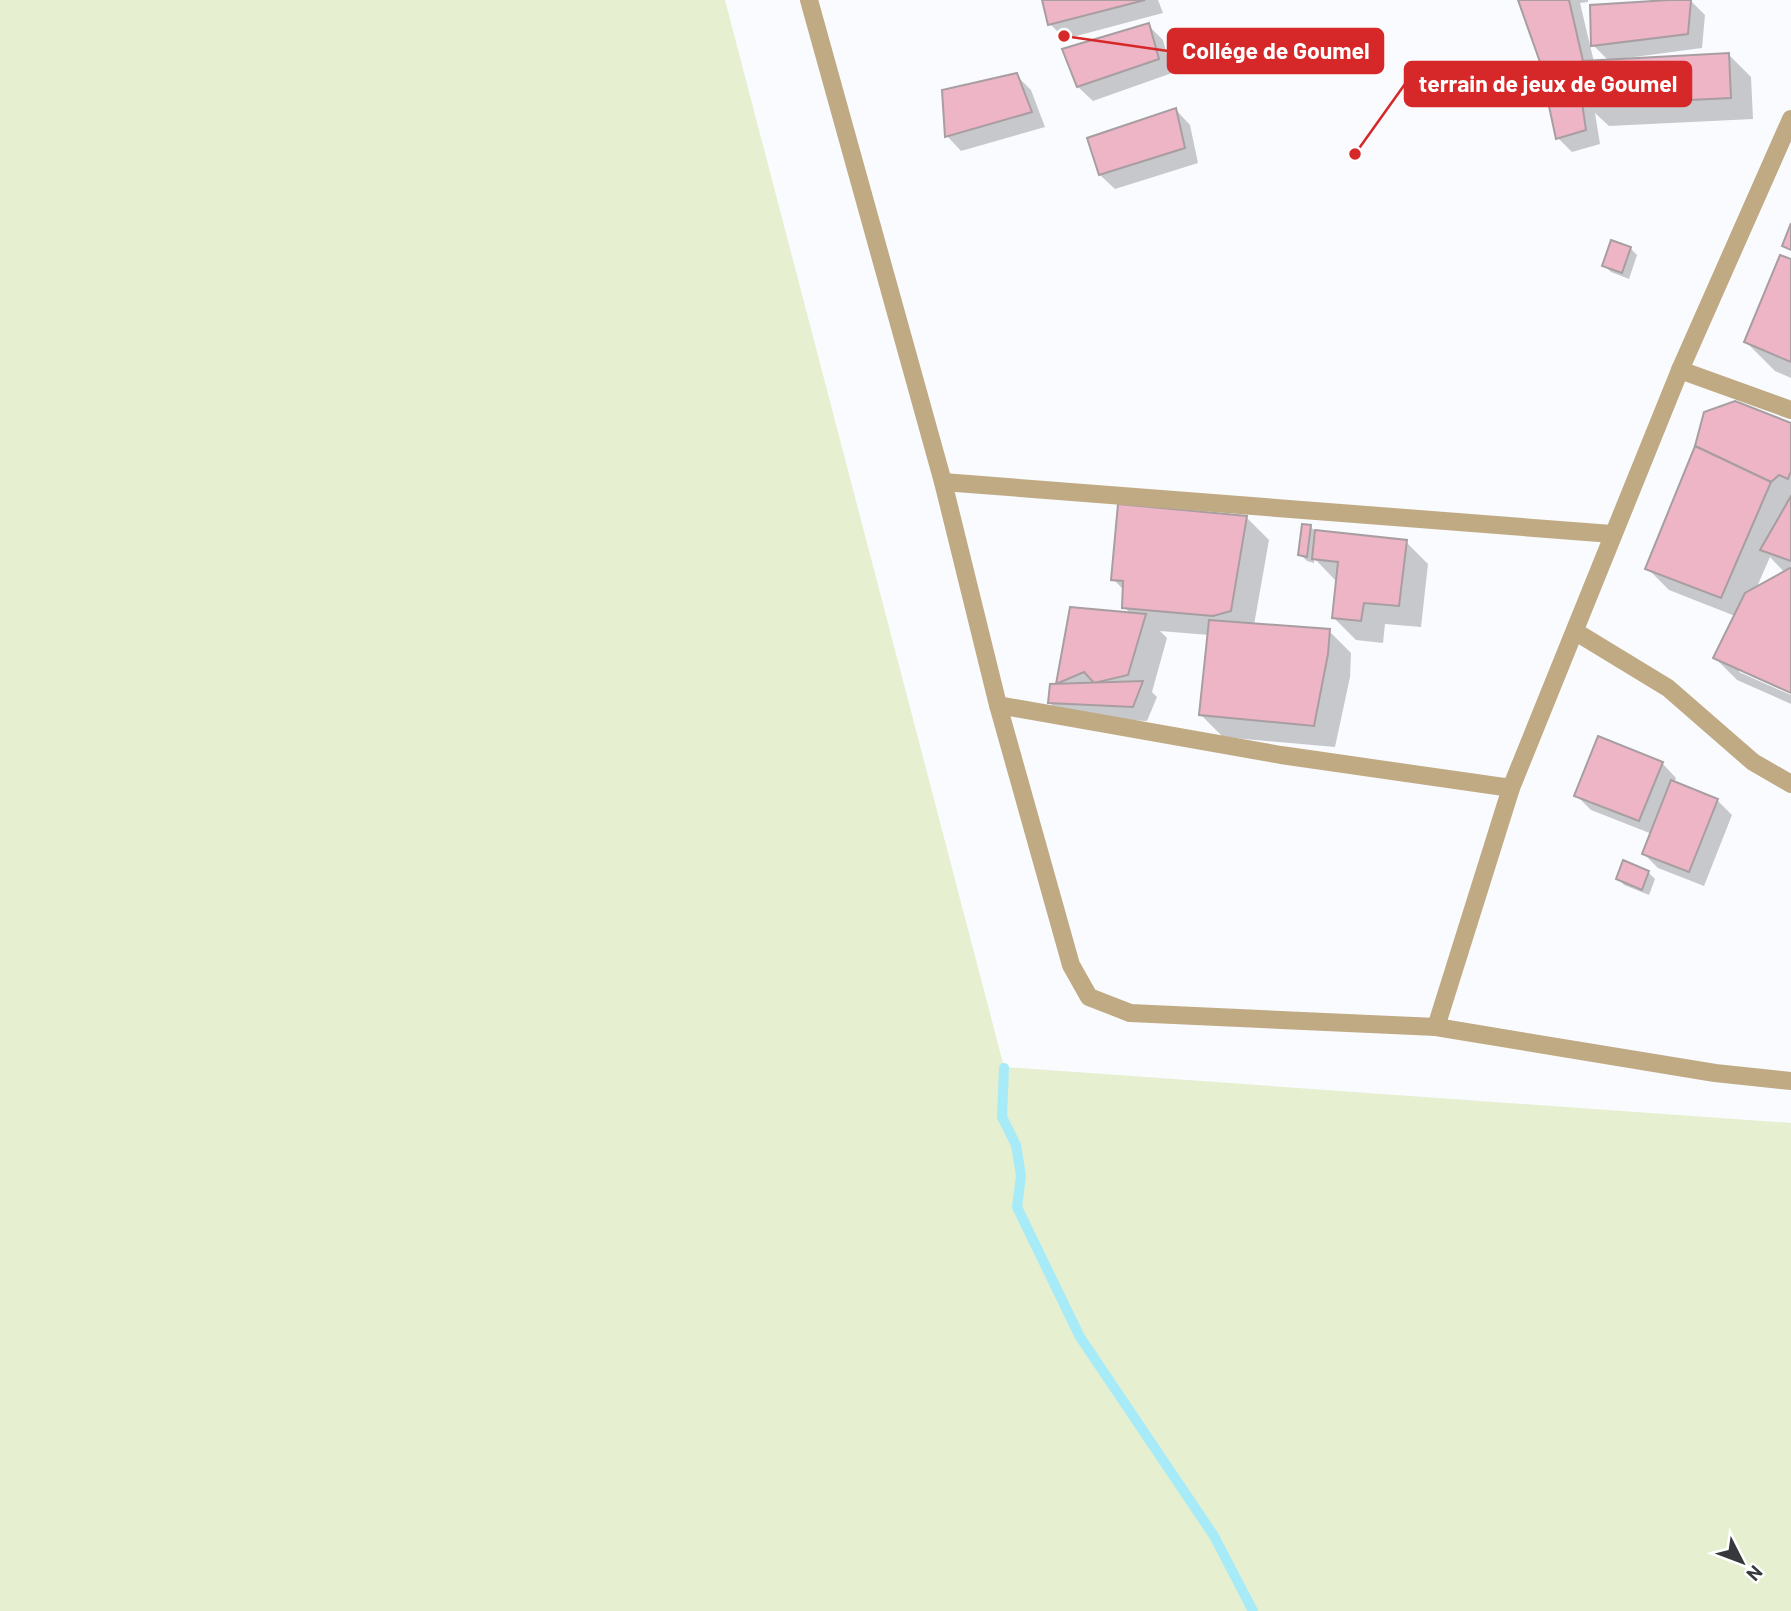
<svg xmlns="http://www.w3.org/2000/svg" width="1791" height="1611" font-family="Barlow,sans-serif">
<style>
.green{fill:#e6f0d0}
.shadow{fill:#0003;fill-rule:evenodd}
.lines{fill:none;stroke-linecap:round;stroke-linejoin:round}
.stream{stroke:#a7eaf8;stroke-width:10}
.building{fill:#eeb5c6;stroke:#a89ea1;stroke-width:2}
.street{stroke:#c0aa84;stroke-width:18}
.leader{fill:none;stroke:#d62828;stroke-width:2.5}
.callout-dot{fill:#d62828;stroke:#fff;stroke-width:2.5}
.callout{fill:#d62828;stroke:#d62828;stroke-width:2.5}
.callout-label{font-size:23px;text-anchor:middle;font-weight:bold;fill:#fff}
</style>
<rect width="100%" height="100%" fill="#f9fbfe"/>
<!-- green -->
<polygon class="green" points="0,0 725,0 1004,1067 1791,1123 1791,1611 0,1611"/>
<!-- shadow -->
<g class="shadow">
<polygon points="1043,0 1158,0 1163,13 1065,39 1050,24"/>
<polygon points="1520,0 1588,0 1588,2 1580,3 1594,62 1609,61 1593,45 1690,0 1705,15 1702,48 1627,58 1627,60 1729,55 1751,77 1753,119 1609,126 1595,113 1600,144 1572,152 1558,138 1553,81 1547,75"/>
<polygon points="1148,25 1163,40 1172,73 1093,101 1078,87"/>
<polygon points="1016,75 1031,90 1045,127 961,151 947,136"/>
<polygon points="1176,110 1190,125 1198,163 1115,189 1100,175"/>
<polygon points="1630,248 1637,255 1629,279 1611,272 1604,265"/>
<polygon points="1791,261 1791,378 1775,371 1746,342"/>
<path d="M1791,425V691L1739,668V672L1791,695V704L1737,680L1715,658L1735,616L1669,590L1647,568ZM1770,557L1785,573L1756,589Z"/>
<polygon points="1247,518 1269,540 1254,625 1329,631 1351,653 1350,677 1335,747 1223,737 1201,715 1209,635 1160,631 1167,638 1152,692 1157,697 1147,721 1064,717 1050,703 1061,686 1058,683 1071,609 1132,615 1124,607 1125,591 1113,579"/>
<polygon points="1311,527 1316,532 1406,542 1428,564 1421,627 1385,624 1383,643 1356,640 1334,618 1336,581 1314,558 1314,563 1307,561 1300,554"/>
<polygon points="1662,763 1676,778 1674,783 1717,800 1732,815 1704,886 1658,868 1644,854 1652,834 1591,810 1576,795"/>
<polygon points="1648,872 1655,879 1649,895 1624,885 1618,878"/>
</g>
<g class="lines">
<!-- stream -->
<polyline class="stream" points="1004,1068 1002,1117 1016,1145 1021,1176 1017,1207 1080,1337 1214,1536 1253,1611"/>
</g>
<!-- building -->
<g class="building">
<polygon points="1042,0 1145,0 1048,25"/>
<polygon points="1518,0 1569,0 1583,61 1545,76"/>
<polygon points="1669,0 1691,0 1688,34 1591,46 1590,5"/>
<polygon points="1149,23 1159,59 1077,87 1062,49"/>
<polygon points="1729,53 1731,98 1585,105 1583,61"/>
<polygon points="1577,68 1586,130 1556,139 1544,83"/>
<polygon points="1017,73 1032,112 945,137 942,90"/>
<polygon points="1176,108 1185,148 1099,175 1087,138"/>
<polygon points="1791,223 1791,250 1782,246"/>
<polygon points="1611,240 1631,247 1622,273 1602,266"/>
<polygon points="1780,255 1791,259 1791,362 1744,342"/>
<polygon points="1735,401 1791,423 1791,471 1788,479 1779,475 1771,482 1695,446 1704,412"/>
<polygon points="1695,446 1771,482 1721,598 1645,569"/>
<polygon points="1791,496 1791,561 1760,550"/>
<polygon points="1118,504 1247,516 1231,611 1213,616 1122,608 1123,581 1111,580"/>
<polygon points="1302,524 1311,525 1307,557 1298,555"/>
<polygon points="1315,530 1407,540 1399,606 1364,603 1361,621 1332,618 1338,562 1312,559"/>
<polygon points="1790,568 1791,568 1791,693 1713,658 1745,593"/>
<polygon points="1070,607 1146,614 1128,675 1094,683 1084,672 1056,684"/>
<polygon points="1209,620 1330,629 1328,654 1314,726 1199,715"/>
<polygon points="1143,681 1133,707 1048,703 1050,684"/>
<polygon points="1598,736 1663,762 1639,821 1574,796"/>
<polygon points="1671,780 1718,799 1689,872 1642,854"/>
<polygon points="1623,860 1649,871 1642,890 1616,879"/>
</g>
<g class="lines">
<!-- street -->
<g class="street">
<polyline points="809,0 943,482 998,705 1071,965 1089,997 1130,1013 1436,1027 1715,1073 1791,1081"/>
<polyline points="1680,370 1791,410"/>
<polyline points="943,482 1612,534"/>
<polyline points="1576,632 1668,688 1753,762 1791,784"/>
<polyline points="998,705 1281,755 1511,788"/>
<polyline points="1436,1027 1511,788 1680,370 1791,119"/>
</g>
</g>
<!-- callouts -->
<path class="leader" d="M1064 36L1168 51M1355 154L1405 84"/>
<g class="callout-dot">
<circle cx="1064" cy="36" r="7"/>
<circle cx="1355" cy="154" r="7"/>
</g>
<g class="callout">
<rect x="1168" y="29" width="215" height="44" rx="7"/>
<rect x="1405" y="62" width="286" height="44" rx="7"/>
</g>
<g class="callout-label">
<text x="1276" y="59">Collége de Goumel</text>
<text x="1548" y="92">terrain de jeux de Goumel</text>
</g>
<!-- north arrow -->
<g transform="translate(1742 1562) rotate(132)" stroke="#ffffff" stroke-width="5" paint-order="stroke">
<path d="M0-5L12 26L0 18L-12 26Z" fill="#37383b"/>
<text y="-10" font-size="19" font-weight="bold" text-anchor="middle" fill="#37383b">N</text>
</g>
</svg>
